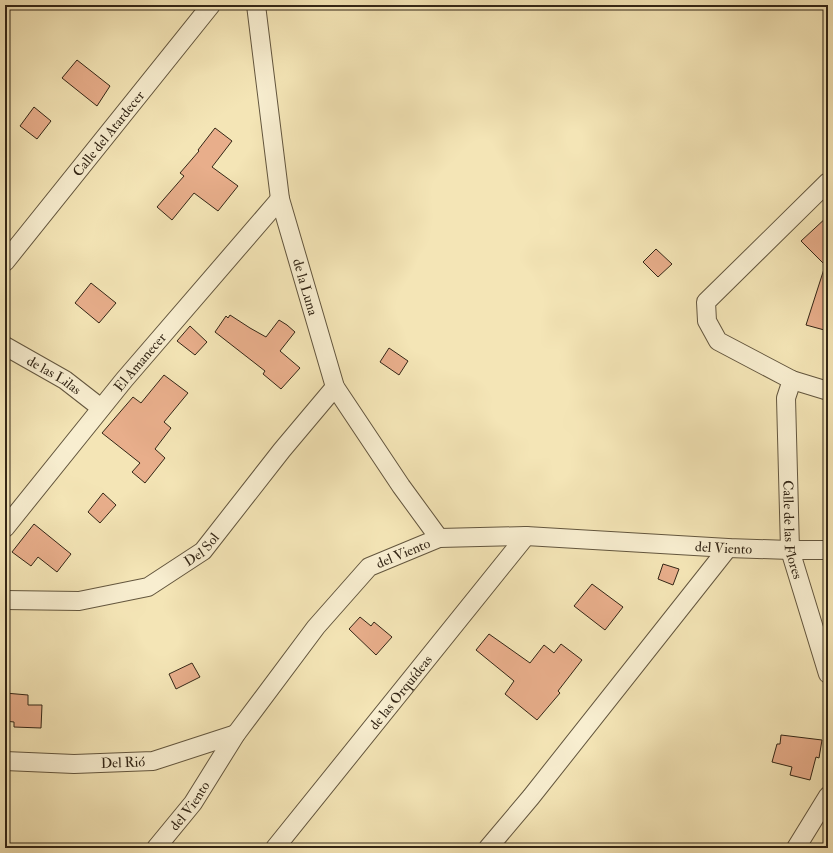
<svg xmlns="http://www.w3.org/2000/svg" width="833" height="853" font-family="'IM FELL Double Pica',serif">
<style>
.building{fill:#e8ae8b;stroke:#332616}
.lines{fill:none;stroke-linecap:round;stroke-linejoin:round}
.minor-casing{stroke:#63563e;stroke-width:20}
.minor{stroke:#f8eed0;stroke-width:18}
.labels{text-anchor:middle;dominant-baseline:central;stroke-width:3;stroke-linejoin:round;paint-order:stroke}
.street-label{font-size:14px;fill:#332616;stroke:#f8eed0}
</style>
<rect width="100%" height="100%" fill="#f4e5b6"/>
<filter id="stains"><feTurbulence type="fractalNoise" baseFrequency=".005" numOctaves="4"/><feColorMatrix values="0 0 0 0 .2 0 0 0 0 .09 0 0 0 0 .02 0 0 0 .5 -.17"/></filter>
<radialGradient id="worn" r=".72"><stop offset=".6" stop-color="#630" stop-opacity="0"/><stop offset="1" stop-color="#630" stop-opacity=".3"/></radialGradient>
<!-- building -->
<g class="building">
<polygon points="77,60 110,86 97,106 62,78"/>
<polygon points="34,107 51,121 37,139 20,126"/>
<polygon points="215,128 232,141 212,167 238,186 218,211 194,193 172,220 157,207 184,176 180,173 199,151 198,150"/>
<polygon points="828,216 828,268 801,241"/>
<polygon points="656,249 672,264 658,277 643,262"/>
<polygon points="824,269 828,270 828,331 806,325"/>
<polygon points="91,283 116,303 99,323 75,303"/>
<polygon points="230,315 250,328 266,337 279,320 287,325 295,332 280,351 300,368 281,389 263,374 265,371 215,332 226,316 228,318"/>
<polygon points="190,326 207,342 195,355 177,341"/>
<polygon points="389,348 408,361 399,375 380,362"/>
<polygon points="164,375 188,393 164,422 171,428 155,449 165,458 145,483 132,472 140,463 102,433 133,397 141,403"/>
<polygon points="103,493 116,505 100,523 88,512"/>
<polygon points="34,524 71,554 57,572 38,557 31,566 12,552"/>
<polygon points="663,564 679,569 673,585 658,579"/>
<polygon points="592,584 623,607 605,630 574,606"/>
<polygon points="360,617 371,626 374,622 392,637 376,655 349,629"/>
<polygon points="489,634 530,663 544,645 554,653 561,644 582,660 558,691 560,693 537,720 505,694 514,681 476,650"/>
<polygon points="192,663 200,677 176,689 169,674"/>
<polygon points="5,693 28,695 28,705 42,705 41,728 14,727 14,722 5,721"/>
<polygon points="781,735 822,740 819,758 816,757 810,780 790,775 792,767 772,762 777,744 780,744"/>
</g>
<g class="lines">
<defs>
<g id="minor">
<path id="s1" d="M256,5L280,199L335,387L401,486L439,538"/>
<polyline points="828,182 706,302 707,321 718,341 792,380 828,391"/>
<path id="s2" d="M5,262L211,5"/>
<path id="s3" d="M5,346L65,380L101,408"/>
<path id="s4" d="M792,380L786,398L790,550L828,674"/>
<path id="s5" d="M5,528L124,380L280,199"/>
<path id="s6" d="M5,600L79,601L148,587L203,551L282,450L335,387"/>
<path id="s7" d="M5,761L74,764L153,761L236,734"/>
<path id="s8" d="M156,848L193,803L236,734L316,627L369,567L439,538L526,536L728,548L790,550H828"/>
<path id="s9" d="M275,848L526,536"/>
<polyline points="488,848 531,797 728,548"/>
<polyline points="796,848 828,796"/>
</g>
</defs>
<!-- minor casing -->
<use href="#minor" class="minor-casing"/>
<!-- minor -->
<use href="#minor" class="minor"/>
</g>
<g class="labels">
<!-- street labels -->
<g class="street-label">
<text stroke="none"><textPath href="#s2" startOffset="165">Calle del Atardecer</textPath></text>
<text stroke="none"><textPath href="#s1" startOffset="287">de la Luna</textPath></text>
<text stroke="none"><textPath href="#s5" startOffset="214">El Amanecer</textPath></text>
<text stroke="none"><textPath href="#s3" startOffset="57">de las Lilas</textPath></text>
<text stroke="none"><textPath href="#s4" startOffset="151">Calle de las Flores</textPath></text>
<text stroke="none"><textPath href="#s8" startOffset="714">del Viento</textPath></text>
<text stroke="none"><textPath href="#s6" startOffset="210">Del Sol</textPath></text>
<text stroke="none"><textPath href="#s8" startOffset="390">del Viento</textPath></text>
<text stroke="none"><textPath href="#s9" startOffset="200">de las Orquídeas</textPath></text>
<text stroke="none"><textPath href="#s7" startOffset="118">Del Rió</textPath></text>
<text stroke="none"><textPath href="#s8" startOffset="54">del Viento</textPath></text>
</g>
</g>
<!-- margin -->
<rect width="833" height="853" fill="none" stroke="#f4e5b6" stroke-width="20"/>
<rect x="6" y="6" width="821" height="841" fill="none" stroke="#332616" stroke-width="2"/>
<rect x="10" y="10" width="813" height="833" fill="none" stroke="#332616"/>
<rect width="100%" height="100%" filter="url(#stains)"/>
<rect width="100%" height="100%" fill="url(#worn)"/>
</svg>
